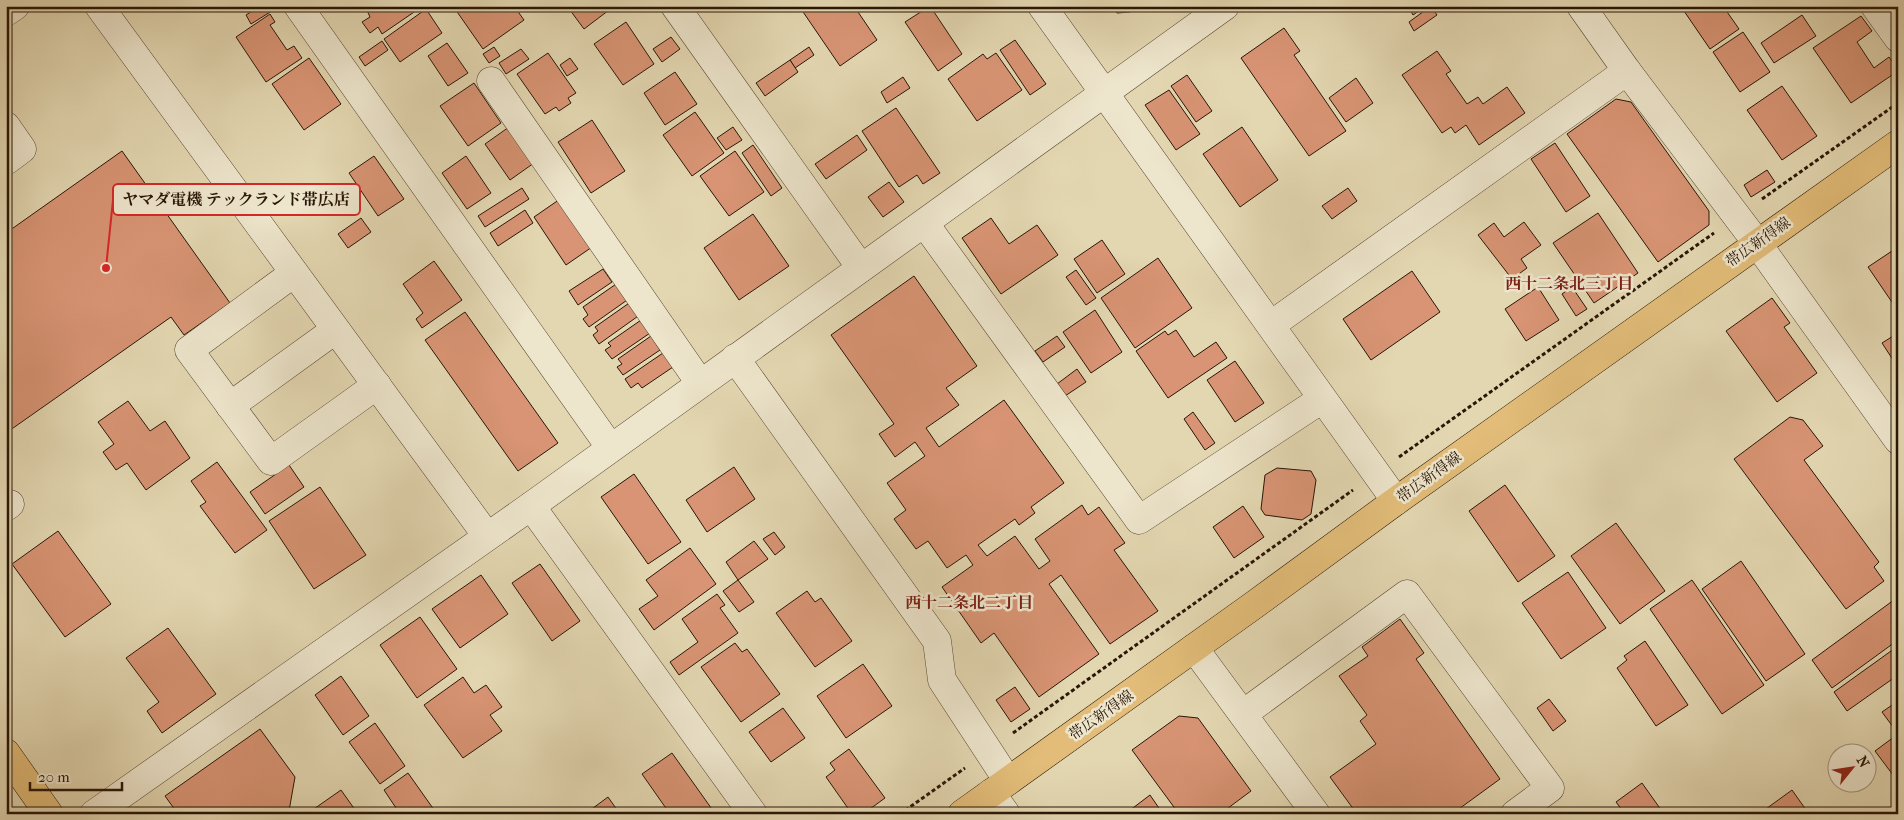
<svg xmlns="http://www.w3.org/2000/svg" width="1904" height="820" font-family="'IM FELL French Canon','Noto Serif JP',serif">
<style>
.building{fill:#d89474;stroke:#291607}
.lines{fill:none;stroke-linecap:round;stroke-linejoin:round}
.minor-casing{stroke:#584632;stroke-width:29}
.major-casing{stroke:#291607;stroke-width:29}
.highway-casing{stroke:#291607;stroke-width:29}
.path{stroke:#291607;stroke-width:3;stroke-dasharray:4 2.5;stroke-linecap:butt}
.minor{stroke:#ede5cc;stroke-width:28}
.major{stroke:#e2bc78;stroke-width:28}
.highway{stroke:#e2bc78;stroke-width:28}
.labels{text-anchor:middle;dominant-baseline:central;stroke-width:5;stroke-linejoin:round;paint-order:stroke}
.street-label{font-size:15px;fill:#291607;stroke:#ede5cc}
.neighbourhood-label{font-size:16px;font-weight:bold;fill:#7a1f14;stroke:#ede5cc}
.leader{fill:none;stroke:#d62828;stroke-width:2}
.callout-dot{fill:#d62828;stroke:#ede5cc;stroke-width:2}
.callout{fill:#ede5cc;stroke:#d62828;stroke-width:2}
.callout-label{font-size:16px;text-anchor:middle;font-weight:bold;fill:#291607}
</style>
<rect width="100%" height="100%" fill="#e3d7b1"/>
<filter id="stains"><feTurbulence type="fractalNoise" baseFrequency=".004" numOctaves="4"/><feColorMatrix values="0 0 0 0 .2 0 0 0 0 .09 0 0 0 0 .02 0 0 0 .5 -.17"/></filter>
<radialGradient id="worn" r=".72"><stop offset=".6" stop-color="#630" stop-opacity="0"/><stop offset="1" stop-color="#630" stop-opacity=".3"/></radialGradient>
<!-- building -->
<g class="building">
<polygon points="260,6 274,6 275,9 251,24 246,15"/>
<polygon points="418,6 420,8 382,34 378,27 370,33 362,22 370,17 365,6"/>
<polygon points="453,6 514,6 524,20 483,49"/>
<polygon points="567,6 613,6 613,7 584,29"/>
<polygon points="799,6 854,6 877,40 840,66"/>
<polygon points="930,6 962,54 938,71 905,22"/>
<polygon points="1109,6 1139,6 1130,12 1117,13"/>
<polygon points="1408,6 1426,6 1413,15"/>
<polygon points="1431,6 1437,15 1414,31 1409,22"/>
<polygon points="1690,6 1723,6 1739,29 1710,49 1684,11"/>
<polygon points="426,9 442,33 400,62 384,39"/>
<polygon points="270,14 275,22 270,25 287,50 294,46 302,58 266,82 236,37"/>
<polygon points="1802,15 1816,36 1774,63 1761,43"/>
<polygon points="1861,16 1872,31 1857,42 1874,68 1889,57 1898,69 1898,71 1851,103 1813,48"/>
<polygon points="626,22 654,64 623,85 594,44"/>
<polygon points="1284,28 1300,51 1294,55 1346,131 1309,156 1241,58"/>
<polygon points="1743,32 1770,72 1740,92 1713,52"/>
<polygon points="671,37 680,49 662,62 653,49"/>
<polygon points="1015,40 1046,84 1030,95 1000,50"/>
<polygon points="382,41 388,50 365,66 359,57"/>
<polygon points="447,43 468,73 448,86 428,56"/>
<polygon points="494,47 500,56 489,63 483,54"/>
<polygon points="809,47 814,55 795,68 790,60"/>
<polygon points="521,49 529,59 506,74 499,63"/>
<polygon points="1437,51 1451,71 1446,74 1467,104 1478,97 1483,104 1507,87 1525,113 1479,145 1466,125 1455,133 1451,127 1442,133 1402,75"/>
<polygon points="548,53 576,93 568,98 571,103 559,111 556,107 545,114 517,74"/>
<polygon points="996,53 1022,90 977,121 948,79 983,54 987,59"/>
<polygon points="309,58 341,104 304,130 272,84"/>
<polygon points="570,58 578,69 567,76 560,65"/>
<polygon points="790,60 798,72 765,96 756,83"/>
<polygon points="675,72 697,104 665,125 644,93"/>
<polygon points="1187,75 1212,111 1196,122 1171,86"/>
<polygon points="903,77 910,88 887,103 881,92"/>
<polygon points="1356,78 1373,103 1346,122 1329,98"/>
<polygon points="474,83 501,123 468,146 440,106"/>
<polygon points="1782,86 1817,136 1782,160 1747,110"/>
<polygon points="1169,90 1200,134 1176,150 1145,105"/>
<polygon points="1616,99 1631,102 1709,211 1709,225 1658,262 1567,134"/>
<polygon points="896,108 940,173 923,184 917,175 899,187 862,131"/>
<polygon points="695,112 724,153 692,176 663,135"/>
<polygon points="592,120 625,171 591,193 558,142"/>
<polygon points="509,127 534,163 510,180 485,144"/>
<polygon points="733,127 742,140 726,150 717,138"/>
<polygon points="1242,127 1278,180 1240,207 1203,154"/>
<polygon points="857,135 867,150 826,179 815,164"/>
<polygon points="1555,143 1590,196 1566,212 1531,159"/>
<polygon points="753,145 782,188 771,196 742,153"/>
<polygon points="122,151 230,303 184,335 171,317 6,433 6,233"/>
<polygon points="735,151 764,192 729,216 700,176"/>
<polygon points="374,156 404,199 378,216 349,173"/>
<polygon points="466,156 491,193 467,209 442,173"/>
<polygon points="1767,170 1775,182 1751,197 1744,185"/>
<polygon points="889,182 904,202 883,217 868,197"/>
<polygon points="522,188 529,199 485,227 478,216"/>
<polygon points="1348,188 1357,201 1332,219 1322,206"/>
<polygon points="563,197 595,245 566,265 534,217"/>
<polygon points="525,210 533,223 498,246 490,233"/>
<polygon points="1598,213 1638,273 1594,303 1553,243"/>
<polygon points="753,214 789,266 739,300 704,248"/>
<polygon points="361,218 371,232 348,248 338,234"/>
<polygon points="991,218 1009,244 1037,225 1058,255 1001,294 962,238"/>
<polygon points="1524,222 1541,245 1521,259 1527,268 1512,279 1478,235 1494,223 1504,237"/>
<polygon points="1102,240 1125,274 1097,293 1074,259"/>
<polygon points="1895,249 1898,253 1898,311 1868,267"/>
<polygon points="1158,258 1192,308 1135,348 1101,298"/>
<polygon points="434,261 462,300 422,328 416,319 423,313 403,284"/>
<polygon points="603,269 612,282 578,305 569,291"/>
<polygon points="1076,270 1096,298 1086,305 1066,277"/>
<polygon points="1412,271 1440,312 1371,360 1343,319"/>
<polygon points="914,276 977,366 946,388 959,405 926,428 939,447 1004,400 1064,483 1031,507 1035,513 1019,525 1015,519 978,545 987,556 1015,536 1039,569 1050,561 1035,539 1082,505 1088,515 1099,507 1125,543 1114,550 1158,611 1110,644 1061,575 1049,584 1099,654 1039,697 994,633 981,643 942,587 973,565 966,555 947,568 928,541 916,549 894,519 906,510 887,483 925,456 915,442 895,457 879,434 894,424 831,335"/>
<polygon points="619,282 630,298 589,327 583,319 588,315 583,307"/>
<polygon points="1538,287 1559,320 1526,341 1505,309"/>
<polygon points="1572,287 1587,309 1576,316 1562,294"/>
<polygon points="1772,298 1790,323 1784,327 1817,373 1777,402 1726,331"/>
<polygon points="632,301 641,314 599,344 593,335 598,331 595,327"/>
<polygon points="1095,310 1122,352 1091,373 1063,332"/>
<polygon points="465,312 558,443 518,471 425,340"/>
<polygon points="644,318 653,331 612,359 605,350 611,346 608,343"/>
<polygon points="1176,330 1194,357 1216,342 1227,358 1168,398 1136,351 1165,331 1168,335"/>
<polygon points="1898,333 1898,365 1897,366 1882,343"/>
<polygon points="651,336 660,350 623,375 617,367 622,364 618,359"/>
<polygon points="1057,336 1065,347 1043,362 1035,351"/>
<polygon points="663,353 673,367 642,388 638,383 631,388 625,379"/>
<polygon points="1235,361 1264,403 1235,422 1207,380"/>
<polygon points="1077,369 1086,382 1065,396 1057,384"/>
<polygon points="128,401 150,431 165,421 190,458 146,490 127,463 116,470 103,452 114,444 98,422"/>
<polygon points="1193,412 1215,443 1205,450 1184,419"/>
<polygon points="1790,417 1803,420 1823,446 1804,460 1879,562 1874,567 1884,581 1846,609 1734,459"/>
<polygon points="217,462 267,530 235,553 200,506 206,502 191,481"/>
<polygon points="289,465 304,487 265,514 250,492"/>
<polygon points="734,467 755,499 707,532 686,500"/>
<polygon points="1277,468 1311,471 1316,480 1311,514 1302,520 1265,515 1261,509 1265,475"/>
<polygon points="634,474 681,542 648,564 601,497"/>
<polygon points="1505,485 1555,556 1518,582 1469,511"/>
<polygon points="320,487 366,555 314,589 269,521"/>
<polygon points="1243,506 1264,537 1234,558 1213,527"/>
<polygon points="1616,523 1665,591 1620,624 1571,556"/>
<polygon points="58,531 111,604 65,637 12,564"/>
<polygon points="774,532 785,547 775,555 763,539"/>
<polygon points="754,541 768,559 738,580 726,562"/>
<polygon points="690,548 716,584 654,630 639,609 658,596 646,580"/>
<polygon points="1741,561 1805,654 1766,681 1702,589"/>
<polygon points="540,564 580,621 552,641 512,583"/>
<polygon points="1568,572 1606,628 1561,659 1522,603"/>
<polygon points="481,575 508,614 460,648 432,609"/>
<polygon points="738,580 754,602 739,612 723,591"/>
<polygon points="1692,580 1764,685 1722,714 1650,609"/>
<polygon points="807,591 815,602 821,598 852,641 815,667 776,613"/>
<polygon points="717,594 725,605 720,608 738,633 679,675 670,662 698,642 682,619"/>
<polygon points="1898,597 1898,640 1832,688 1812,660"/>
<polygon points="420,617 457,669 417,698 380,645"/>
<polygon points="1400,619 1424,653 1416,659 1500,779 1452,814 1357,814 1330,777 1376,744 1360,721 1367,715 1339,676 1368,656 1362,647"/>
<polygon points="168,628 216,694 162,733 147,711 159,702 126,658"/>
<polygon points="1645,641 1688,705 1656,726 1617,668 1627,660 1624,656"/>
<polygon points="735,643 742,652 747,649 780,694 741,722 701,667"/>
<polygon points="1898,646 1898,675 1847,711 1834,692"/>
<polygon points="863,664 892,706 846,738 817,696"/>
<polygon points="341,676 369,716 343,735 315,695"/>
<polygon points="463,677 474,693 486,685 502,707 490,715 502,731 463,758 424,705"/>
<polygon points="1015,687 1030,709 1011,722 996,700"/>
<polygon points="1549,699 1566,721 1553,731 1537,708"/>
<polygon points="1898,701 1898,730 1896,731 1882,712"/>
<polygon points="783,708 805,738 771,762 749,732"/>
<polygon points="1179,716 1198,718 1251,791 1220,814 1179,814 1132,750"/>
<polygon points="375,723 405,766 380,784 349,742"/>
<polygon points="260,729 295,777 289,811 286,814 178,814 165,796"/>
<polygon points="1898,734 1898,778 1896,779 1875,751"/>
<polygon points="849,749 885,798 863,814 852,814 826,777 835,770 830,763"/>
<polygon points="672,753 714,812 711,814 670,814 642,774"/>
<polygon points="408,773 437,814 400,814 384,790"/>
<polygon points="1642,783 1664,814 1625,814 1616,802"/>
<polygon points="341,790 358,814 313,814 311,811"/>
<polygon points="1792,790 1809,814 1759,814"/>
<polygon points="1150,795 1163,814 1125,814"/>
<polygon points="608,797 620,814 585,814"/>
</g>
<g class="lines">
<defs>
<g id="minor">
<polyline points="99,6 487,536"/>
<polyline points="298,6 610,447"/>
<polyline points="675,6 861,268"/>
<polyline points="1042,6 1396,501"/>
<polyline points="1581,6 1627,71 1757,243 1898,440"/>
<polyline points="1875,6 1898,38"/>
<polyline points="6,12 15,6"/>
<polyline points="491,81 700,383"/>
<polyline points="6,126 22,149 6,161"/>
<polyline points="925,224 1139,520 1322,399"/>
<polyline points="294,273 189,350 271,461 377,385"/>
<polyline points="1271,325 1627,71"/>
<polyline points="735,358 937,641 942,680 1008,781"/>
<polyline points="230,406 335,330"/>
<polyline points="531,506 753,814"/>
<polyline points="6,507 10,504"/>
<polyline points="1194,648 1316,814"/>
<polyline points="1243,714 1407,594 1550,788 1515,814"/>
<polyline points="991,793 1006,814"/>
<polyline points="94,814 531,506 1225,6"/>
</g>
<polyline id="major" points="962,814 1254,605 1396,501 1898,144"/>
<polyline id="highway" points="6,753 49,814"/>
</defs>
<!-- minor casing -->
<use href="#minor" class="minor-casing"/>
<!-- major casing -->
<use href="#major" class="major-casing"/>
<!-- highway casing -->
<use href="#highway" class="highway-casing"/>
<!-- path -->
<g class="path">
<polyline points="1762,199 1898,103"/>
<polyline points="1399,457 1714,233"/>
<polyline points="1013,733 1353,490"/>
<polyline points="900,814 965,768"/>
</g>
<!-- minor -->
<use href="#minor" class="minor"/>
<!-- major -->
<use href="#major" class="major"/>
<!-- highway -->
<use href="#highway" class="highway"/>
</g>
<g class="labels">
<!-- street labels -->
<g class="street-label">
<text transform="translate(1758 242) rotate(-35)">帯広新得線</text>
<text transform="translate(1429 477) rotate(-36)">帯広新得線</text>
<text transform="translate(1101 715) rotate(-35)">帯広新得線</text>
</g>
<!-- neighbourhood labels -->
<g class="neighbourhood-label">
<text x="1569" y="283">西十二条北三丁目</text>
<text x="969" y="602">西十二条北二丁目</text>
</g>
</g>
<!-- callouts -->
<path class="leader" d="M106 268L113 200"/>
<circle class="callout-dot" cx="106" cy="268" r="5"/>
<rect class="callout" x="113" y="184" width="247" height="31" rx="5"/>
<g class="callout-label">
<text x="236" y="205">ヤマダ電機 テックランド帯広店</text>
</g>
<!-- margin -->
<rect width="1904" height="820" fill="none" stroke="#e3d7b1" stroke-width="25"/>
<rect x="8" y="8" width="1889" height="805" fill="none" stroke="#291607" stroke-width="2.5"/>
<rect x="12" y="12" width="1879" height="795" fill="none" stroke="#291607"/>
<!-- north arrow -->
<g transform="translate(1852 768) rotate(60)"><circle r="24" fill="#ede5cc" stroke="#9f927d"/>
<path d="M0-4L9 19L0 12L-9 19Z" fill="#8f2418"/>
<text y="-8" font-size="14" font-weight="bold" text-anchor="middle" fill="#291607">N</text>
</g>
<!-- scale -->
<path d="M30 782v8h92v-8" fill="none" stroke="#291607" stroke-width="2.5"/>
<text x="38" y="782" font-size="15" fill="#291607" stroke="#ede5cc" stroke-width="4" paint-order="stroke">20 m</text>
<rect width="100%" height="100%" filter="url(#stains)"/>
<rect width="100%" height="100%" fill="url(#worn)"/>
</svg>
